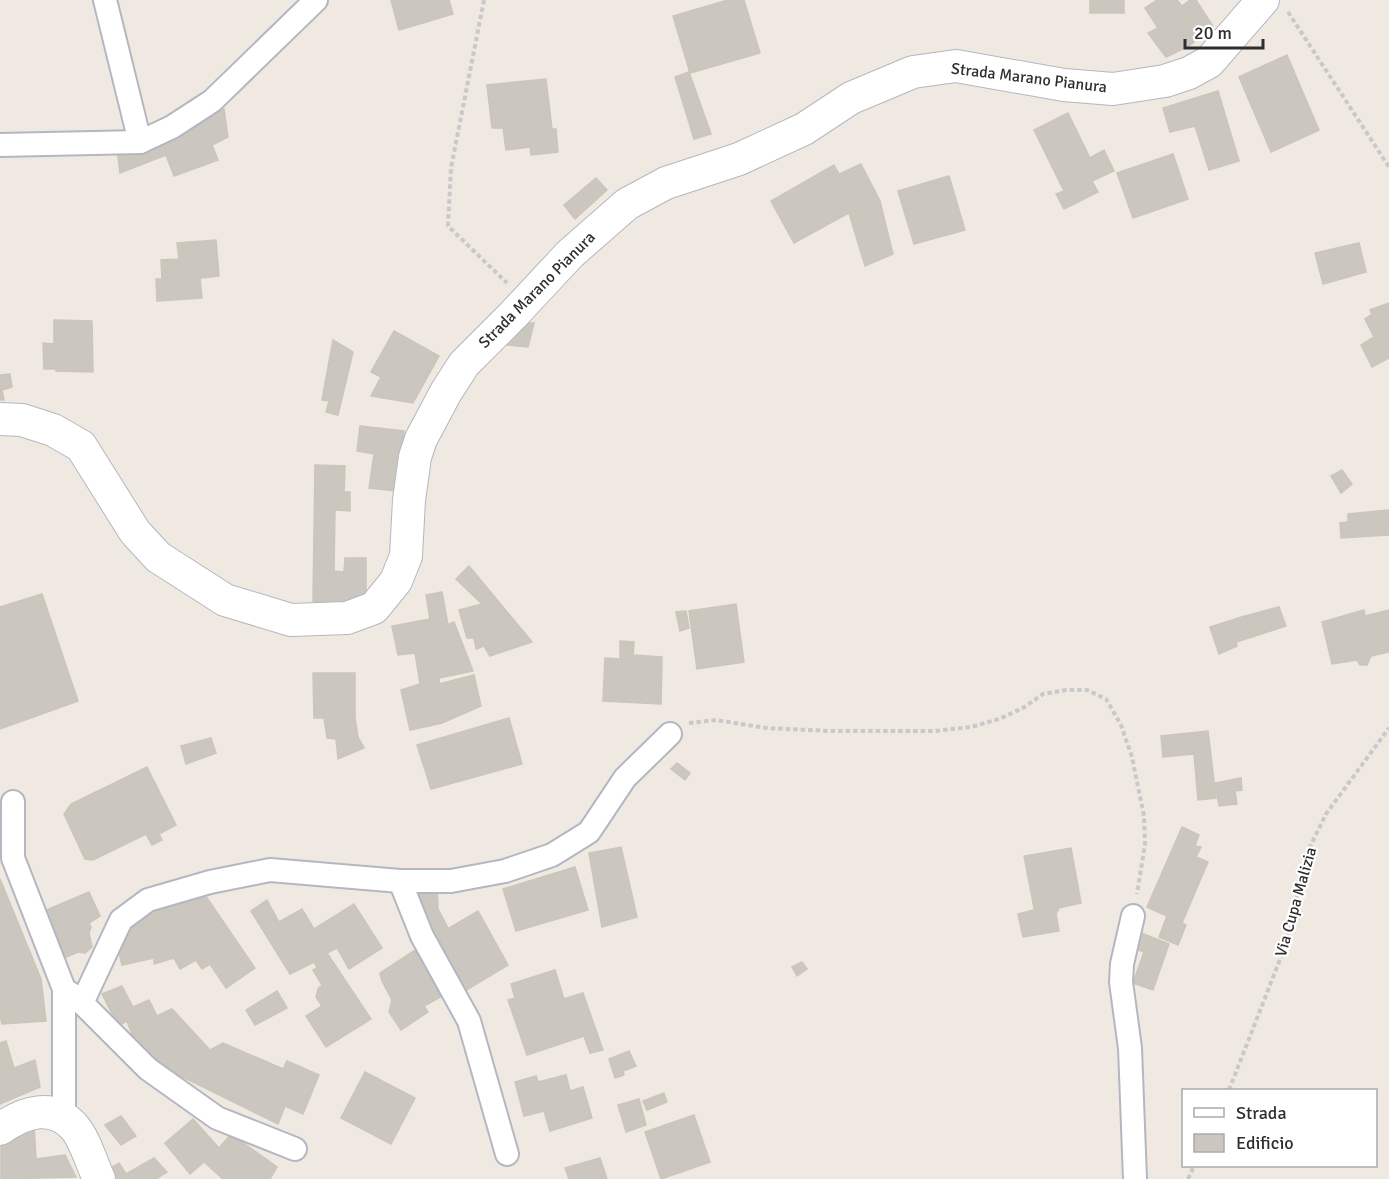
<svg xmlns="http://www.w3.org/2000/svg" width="1389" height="1179" font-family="Signika,sans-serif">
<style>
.building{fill:#cbc7bf;stroke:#cbc5ba;stroke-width:1.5}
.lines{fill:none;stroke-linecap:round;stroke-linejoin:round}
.street-casing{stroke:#b4b7c1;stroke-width:26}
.secondary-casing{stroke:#b4b7c1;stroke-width:34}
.path{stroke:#c9c9c9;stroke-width:4;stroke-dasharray:4.5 3;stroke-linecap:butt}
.street{stroke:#fff;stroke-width:22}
.secondary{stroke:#fff;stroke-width:32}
.labels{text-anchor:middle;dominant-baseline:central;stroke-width:4.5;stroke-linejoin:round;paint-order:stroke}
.street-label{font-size:16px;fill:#2e2e2e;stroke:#fff}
</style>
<rect width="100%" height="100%" fill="#efe9e1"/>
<!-- building -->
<g class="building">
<polygon points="391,0 449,0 453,14 399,30"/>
<polygon points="728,0 744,0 760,53 690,73 673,16"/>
<rect x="1090" y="0" width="34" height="13"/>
<polygon points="1157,0 1177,0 1182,6 1190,0 1196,0 1213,26 1189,46 1166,57 1148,33 1158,28 1145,8"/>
<polygon points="1287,55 1319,130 1271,152 1239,77"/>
<polygon points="689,72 711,134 694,139 675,77"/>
<polygon points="546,79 552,129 556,129 558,152 531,155 530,147 506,150 503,128 492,128 487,85"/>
<polygon points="1218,91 1239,161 1209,170 1195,126 1170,132 1163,108"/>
<polygon points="224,109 228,137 212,145 218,160 174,176 166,155 120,173 117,148 148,143"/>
<polygon points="1068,113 1090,158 1104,150 1114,171 1092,181 1098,192 1064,209 1056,194 1064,191 1034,130"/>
<polygon points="1173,154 1188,199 1133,218 1117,173"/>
<polygon points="861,164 880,201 893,254 865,266 849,213 858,208 839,174"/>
<polygon points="834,165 858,208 794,243 771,201"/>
<polygon points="949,176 965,230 914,244 898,191"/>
<polygon points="596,178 607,190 575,219 564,205"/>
<polygon points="216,240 219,276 200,278 202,298 157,301 156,279 162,279 161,260 179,259 177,243"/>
<polygon points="1359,243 1366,272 1323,284 1315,253"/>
<polygon points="1389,303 1389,358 1372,367 1361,345 1374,337 1365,319 1372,314 1370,310"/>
<polygon points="54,320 92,321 93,372 56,371 56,369 44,369 43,343 54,344"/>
<polygon points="517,323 534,323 528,347 499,344"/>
<polygon points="394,331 439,356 413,403 371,396 381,377 371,372"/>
<polygon points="333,340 353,352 338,415 326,412 329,401 322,400"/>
<polygon points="10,374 12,387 2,390 4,400 0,400 0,375"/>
<polygon points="360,426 404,431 397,491 369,488 374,454 357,451"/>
<polygon points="315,465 345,466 344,492 350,492 350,511 335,510 334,571 344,572 345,558 366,558 366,599 352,605 313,601"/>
<polygon points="1342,470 1352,484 1341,493 1331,476"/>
<polygon points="1389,510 1389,535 1341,538 1340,523 1348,522 1348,514"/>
<polygon points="469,566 532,642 490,656 484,646 476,649 474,638 467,638 459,610 482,604 456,579"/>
<polygon points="442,592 448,625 454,622 473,671 439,678 439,684 474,675 481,706 442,723 410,730 401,690 420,684 415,653 398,655 392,626 430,619 426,595"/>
<polygon points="42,594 78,701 0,729 0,607"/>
<polygon points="736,604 744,662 697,669 689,611"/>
<polygon points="1279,607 1286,626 1252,637 1245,616"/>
<polygon points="1364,610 1365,616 1389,610 1389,652 1371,656 1367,665 1360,665 1357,660 1332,664 1322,622"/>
<polygon points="686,611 689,628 680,631 676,612"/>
<polygon points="1245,616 1252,637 1236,642 1237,646 1219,654 1210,627"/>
<polygon points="620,641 634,642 633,655 662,657 661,704 603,701 605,658 620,659"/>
<polygon points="313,673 355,673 355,718 314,718"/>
<polygon points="324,717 355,718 358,737 364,748 338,759 336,739 327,738"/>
<polygon points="509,718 522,764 431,789 417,745"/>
<polygon points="1208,731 1216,798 1198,800 1194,754 1163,757 1161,736"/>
<polygon points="211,738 216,753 186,764 181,746"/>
<polygon points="677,763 690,773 685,780 671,769"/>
<polygon points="147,767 176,825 159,834 162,840 152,845 146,834 93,860 85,859 64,814 71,804"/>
<polygon points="1241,778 1242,790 1235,791 1237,804 1219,806 1215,783"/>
<polygon points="1182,827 1199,835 1195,846 1201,847 1196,857 1208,862 1182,923 1147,907"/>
<polygon points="621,847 637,917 602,927 589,853"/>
<polygon points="1071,848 1081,903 1059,908 1056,914 1036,918 1024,856"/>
<polygon points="575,867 588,910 516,931 503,889"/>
<polygon points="0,879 41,979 46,1021 2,1024 0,1015"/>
<polygon points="437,888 438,909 448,928 434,937 414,890"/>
<polygon points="89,892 100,916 89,923 91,927 89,933 92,947 85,953 78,952 62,959 42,912"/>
<polygon points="205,895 255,968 226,988 210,964 202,969 196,960 180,969 174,958 154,964 154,958 122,965 117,944 144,914"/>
<polygon points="267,900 279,922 302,909 314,929 354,904 382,948 349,969 337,948 327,953 371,1019 326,1047 306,1016 322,1006 316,997 318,989 322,985 313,970 317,968 314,962 290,974 251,911"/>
<polygon points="1034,910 1036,918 1056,914 1059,931 1023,937 1018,914"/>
<polygon points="478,911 508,965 465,991 434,937"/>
<polygon points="1167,916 1186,925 1178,945 1159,937"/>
<polygon points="1141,933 1169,944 1153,990 1133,983 1144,952 1136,949"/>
<polygon points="415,950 444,995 424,1006 428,1012 401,1030 389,1012 392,1000 382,981 380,973"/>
<polygon points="802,962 807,969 797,976 792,967"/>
<polygon points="555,970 564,999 583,993 603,1050 590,1053 584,1036 527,1055 508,1000 515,998 511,984"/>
<polygon points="122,986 133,1007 149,1000 157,1016 172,1009 210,1050 223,1043 283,1069 287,1061 319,1075 303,1114 285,1106 278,1124 169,1070 134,1040 127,1021 118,1026 102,994"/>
<polygon points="277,991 287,1008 255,1025 246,1010"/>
<polygon points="6,1041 14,1068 35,1060 40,1087 0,1104 0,1043"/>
<polygon points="629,1051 636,1066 623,1071 624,1075 615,1078 609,1059"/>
<polygon points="365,1072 415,1098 391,1144 341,1118"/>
<polygon points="566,1075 570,1091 583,1087 592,1118 550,1131 544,1111 524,1116 515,1082 536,1076 538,1082"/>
<polygon points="664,1093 667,1102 647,1110 643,1101"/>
<polygon points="639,1099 646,1125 626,1132 618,1105"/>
<polygon points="694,1115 710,1162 661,1179 645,1132"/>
<polygon points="121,1116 136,1136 121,1145 105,1125"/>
<polygon points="193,1119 219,1148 231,1134 277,1167 270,1179 223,1179 204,1162 190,1174 165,1143"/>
<polygon points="34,1124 36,1159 65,1155 76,1177 1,1179 1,1142"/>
<polygon points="154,1158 167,1172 156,1179 111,1179 107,1170 119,1163 126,1174"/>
<polygon points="600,1158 607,1179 569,1179 565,1168"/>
</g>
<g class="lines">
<defs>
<g id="street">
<polyline points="105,0 140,142"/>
<polyline points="0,145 140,142 172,127 212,101 316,0"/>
<polyline points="13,802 13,858 64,989 64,1118"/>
<polyline points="400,881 422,936 469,1021 507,1154"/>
<polyline points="1133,916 1122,964 1121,982 1130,1048 1135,1179"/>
<polyline points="70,993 82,1003 148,1069 217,1118 295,1149"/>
<polyline points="82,1003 121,920 148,900 210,882 270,870 400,881 451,881 505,871 552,855 589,832 625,778 670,734"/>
</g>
<g id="secondary">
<polyline points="0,419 22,420 53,430 81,446 135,532 158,557 225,600 291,620 347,618 374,608 396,581 406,556 409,500 415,457 421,439 446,392 464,364 513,315 570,254 627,204 666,183 739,159 804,129 851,98 913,72 956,66 1064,85 1113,89 1165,81 1189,73 1209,62 1263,0"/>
<path d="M0,1129C24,1112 53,1102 75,1128C85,1140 92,1164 99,1179"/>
</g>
</defs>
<!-- street casing -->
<use href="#street" class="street-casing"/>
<!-- secondary casing -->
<use href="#secondary" class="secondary-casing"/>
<!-- path -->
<g class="path">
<polyline points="484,0 451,168 448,226 507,283"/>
<polyline points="1288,12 1389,167"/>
<polyline points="689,723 716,720 766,728 829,731 935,731 971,727 999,719 1023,708 1043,694 1066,690 1087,690 1106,699 1121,725 1132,757 1144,816 1145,844 1137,894"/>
<polyline points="1229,1090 1284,949 1309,849 1326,814 1389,728"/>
<polyline points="1188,1179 1194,1166"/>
</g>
<!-- street -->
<use href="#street" class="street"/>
<!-- secondary -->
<use href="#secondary" class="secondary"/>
</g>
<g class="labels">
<!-- street labels -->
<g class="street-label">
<text transform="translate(1029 78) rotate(7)">Strada Marano Pianura</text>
<text transform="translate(537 290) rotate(-45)">Strada Marano Pianura</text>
<text transform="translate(1296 902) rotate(-74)">Via Cupa Malizia</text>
</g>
</g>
<!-- legend -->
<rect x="1182" y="1089" width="195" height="78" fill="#ffffff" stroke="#ababab" stroke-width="1.5"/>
<rect x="1194" y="1108" width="30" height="9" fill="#ffffff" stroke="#ababab" stroke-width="1.5"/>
<text x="1236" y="1119" font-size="18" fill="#2e2e2e">Strada</text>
<rect x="1194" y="1134" width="30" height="18" fill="#cbc7bf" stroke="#ababab" stroke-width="1.5"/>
<text x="1236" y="1149" font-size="18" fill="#2e2e2e">Edificio</text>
<!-- scale -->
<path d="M1185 39v9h78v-9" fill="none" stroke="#2e2e2e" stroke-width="3"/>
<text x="1194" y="39" font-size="18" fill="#2e2e2e" stroke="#ffffff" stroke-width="4.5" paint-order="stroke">20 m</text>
</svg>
